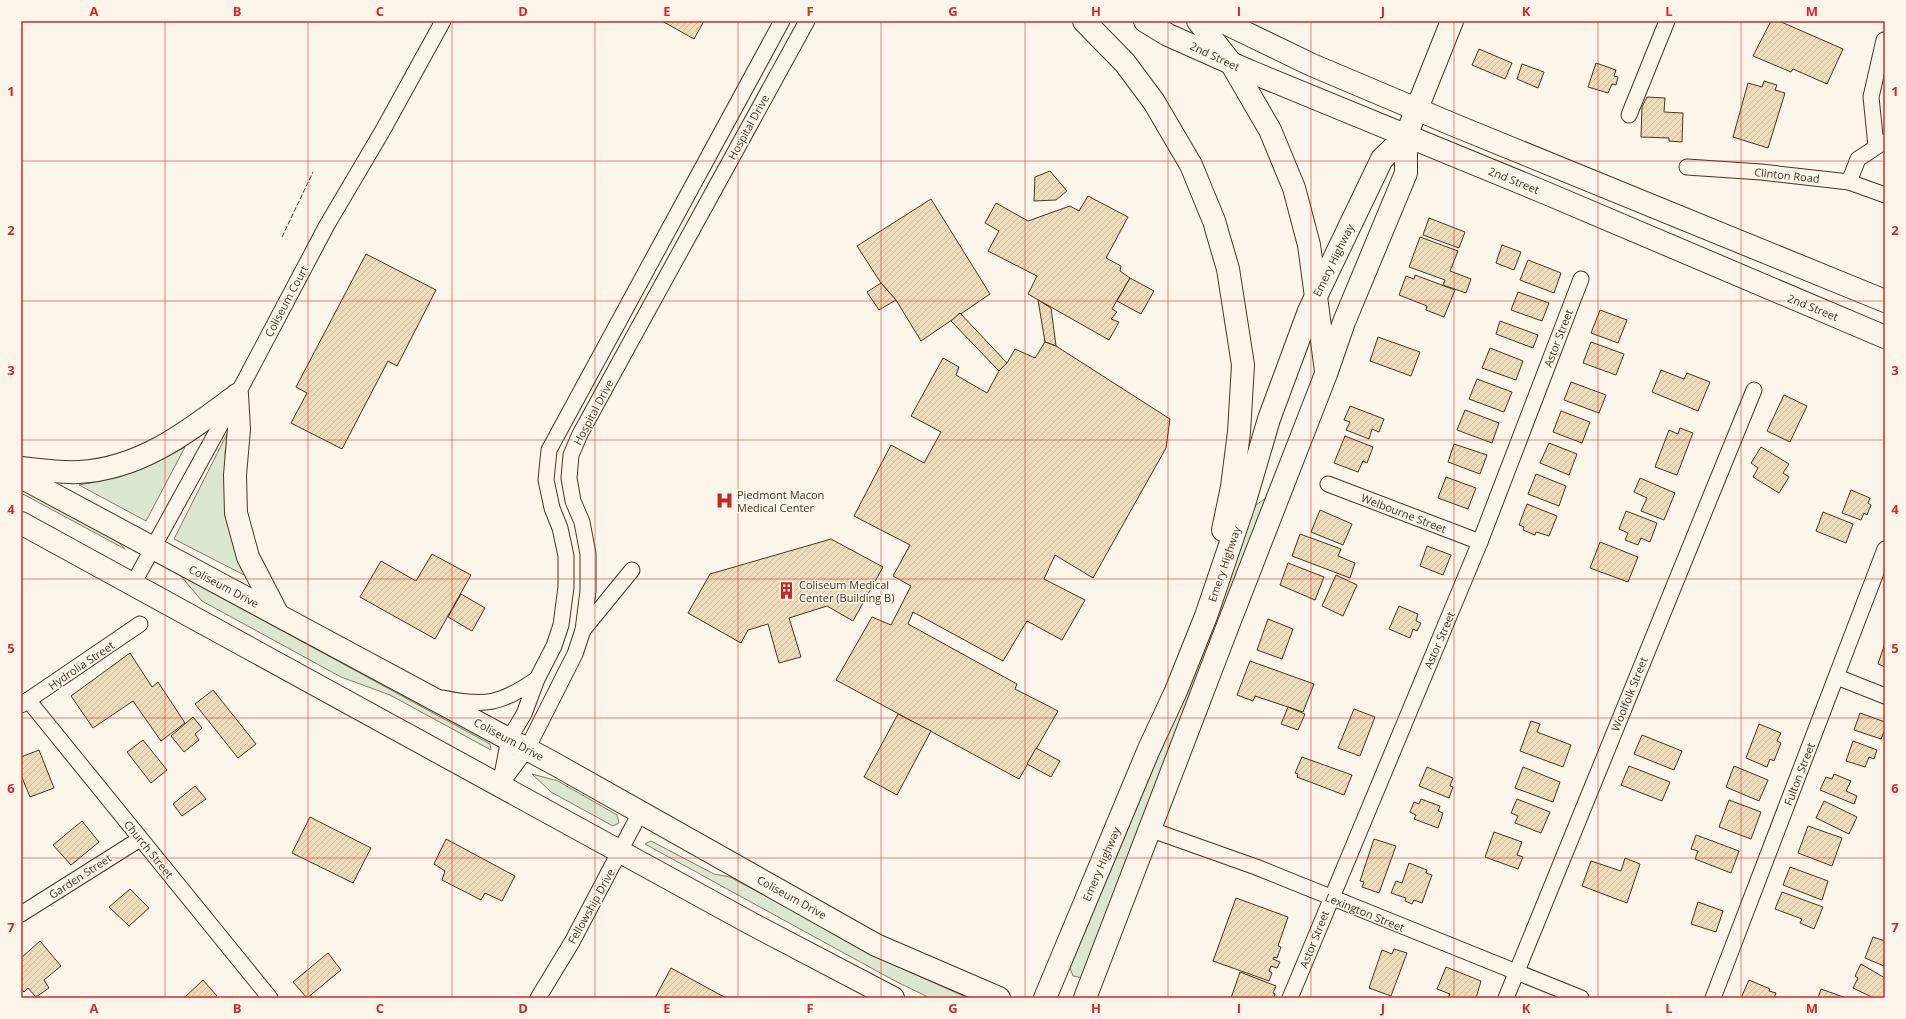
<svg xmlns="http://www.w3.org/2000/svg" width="1906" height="1019" font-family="'Open Sans',sans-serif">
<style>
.grass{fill:#dce7d0;stroke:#887966}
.building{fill:url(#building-hatch);stroke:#4a3520}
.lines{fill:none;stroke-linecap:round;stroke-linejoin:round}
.minor-casing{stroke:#4a3520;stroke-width:17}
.primary-casing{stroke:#4a3520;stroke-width:24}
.trunk-casing{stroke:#4a3520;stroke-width:24}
.minor{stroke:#fbf6e9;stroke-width:15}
.primary{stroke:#fbf6e9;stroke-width:22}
.trunk{stroke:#fbf6e9;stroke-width:22}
.fence{stroke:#4a3520;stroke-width:1;stroke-dasharray:5 2;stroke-linecap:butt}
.grid{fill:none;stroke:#d62828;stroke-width:1;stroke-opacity:0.55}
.labels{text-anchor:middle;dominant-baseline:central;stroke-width:3;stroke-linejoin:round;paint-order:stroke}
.street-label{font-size:11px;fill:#4a3520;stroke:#fbf6e9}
.poi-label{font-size:11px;fill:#4a3520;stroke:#fbf6e9;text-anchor:start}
.neatline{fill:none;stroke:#d62828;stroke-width:1.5}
.grid-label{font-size:13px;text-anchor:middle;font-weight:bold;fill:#d62828}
</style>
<defs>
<pattern id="building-hatch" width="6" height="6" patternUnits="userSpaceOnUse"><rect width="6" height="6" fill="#ecdcbc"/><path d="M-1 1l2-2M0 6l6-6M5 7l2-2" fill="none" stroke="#ccbda1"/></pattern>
</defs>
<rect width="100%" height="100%" fill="#fbf6e9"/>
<!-- grass -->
<g class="grass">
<polygon points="232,424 225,452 232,523 248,577 174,539"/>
<path d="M185,447L146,521L79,485C117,478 151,465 185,447Z"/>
<polygon points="21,488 117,540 125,549 21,493"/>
<polygon points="1267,497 1083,978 1073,976 1070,968 1212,628 1252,508"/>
<polygon points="180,575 490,744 491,750 390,695 341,677 202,601"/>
<polygon points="532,774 558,781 617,815 619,823 613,826 551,792"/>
<polygon points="651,841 714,874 730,877 892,964 968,998 930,998 895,981 645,844"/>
</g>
<!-- building -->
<g class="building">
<polygon points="662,21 704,21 694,39"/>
<polygon points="1771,21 1779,21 1843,49 1827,84 1793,69 1791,72 1753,56"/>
<polygon points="1479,49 1512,63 1505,79 1472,65"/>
<polygon points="1596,63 1616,70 1614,76 1618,77 1616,85 1612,84 1608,93 1588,87"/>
<polygon points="1522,64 1544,72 1538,88 1517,79"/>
<polygon points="1764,81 1777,85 1775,90 1785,93 1768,148 1733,137 1748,83 1762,87"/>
<polygon points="1647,97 1665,98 1664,112 1683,113 1682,142 1669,141 1669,138 1641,137 1642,107"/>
<polygon points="1050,171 1067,191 1056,200 1034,201 1035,177"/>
<polygon points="1088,196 1128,217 1106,258 1121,266 1120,271 1130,278 1112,309 1117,312 1111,319 1119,322 1109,340 1028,294 1037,276 988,251 999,231 985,223 996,203 1028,221 1070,206 1079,211"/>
<polygon points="931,199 990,294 921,341 896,300 881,283 857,246"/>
<polygon points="1429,218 1465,232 1459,248 1423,235"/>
<polygon points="1420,237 1458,251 1450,271 1471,279 1466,293 1443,285 1445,280 1409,267"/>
<polygon points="1502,245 1521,252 1514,270 1496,263"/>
<polygon points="366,254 436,290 397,366 388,361 342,449 291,423 307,393 296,387"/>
<polygon points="1528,260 1561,273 1554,293 1520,280"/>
<polygon points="1415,275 1455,290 1444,317 1426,310 1427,306 1399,295 1406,276 1414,279"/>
<polygon points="1130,278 1154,291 1141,314 1117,301"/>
<polygon points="881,283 896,300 879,310 867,292"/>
<polygon points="1518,292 1549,303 1542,321 1511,310"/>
<polygon points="1038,300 1051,308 1056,346 1045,342"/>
<polygon points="1600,310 1627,320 1618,343 1591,333"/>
<polygon points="960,313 1007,363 999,371 951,321"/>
<polygon points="1500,321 1538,335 1533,348 1496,334"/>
<polygon points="1378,337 1420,352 1411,376 1370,361"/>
<polygon points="1045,342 1056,346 1170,419 1166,448 1093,578 1055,555 1044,579 1085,600 1062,640 1027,621 1003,661 913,612 908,624 1017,684 1015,689 1058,711 1019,779 836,680 872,617 891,625 911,586 893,576 910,545 854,516 891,445 924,463 941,432 911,416 943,358 959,367 956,375 987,393 999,371 1007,363 1015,349 1035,358"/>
<polygon points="1591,342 1624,354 1616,375 1583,363"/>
<polygon points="1490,348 1523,361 1516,380 1482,368"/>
<polygon points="1661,370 1684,379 1687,373 1710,382 1698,411 1652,392"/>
<polygon points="1477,379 1512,392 1504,412 1469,399"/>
<polygon points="1571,382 1606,395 1599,413 1564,400"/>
<polygon points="1784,395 1807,406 1790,442 1767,431"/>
<polygon points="1350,406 1384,419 1379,432 1372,429 1369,439 1346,430 1350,422 1344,420"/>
<polygon points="1465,410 1499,423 1492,443 1457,430"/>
<polygon points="1561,411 1590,422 1582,443 1553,432"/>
<polygon points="1680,428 1693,433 1677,475 1655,467 1669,430 1678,434"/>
<polygon points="1345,436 1373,447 1367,463 1363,461 1358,472 1334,463"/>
<polygon points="1549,443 1577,454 1569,475 1540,463"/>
<polygon points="1454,444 1487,455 1480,474 1448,462"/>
<polygon points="1761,447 1789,464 1783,473 1789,477 1779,493 1753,477 1758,468 1751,463"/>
<polygon points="1536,474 1566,486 1559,506 1528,494"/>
<polygon points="1446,477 1476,488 1468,509 1438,498"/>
<polygon points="1640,478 1675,493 1664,520 1641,511 1647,498 1634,492"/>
<polygon points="1851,490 1870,498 1868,503 1871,505 1867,515 1864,513 1861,520 1842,513"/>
<polygon points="1527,504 1557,516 1549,536 1536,532 1535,535 1523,530 1524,527 1519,525"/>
<polygon points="1320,510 1352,524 1343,545 1311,532"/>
<polygon points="1626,511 1657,523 1650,542 1641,538 1638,545 1625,540 1628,533 1619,529"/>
<polygon points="1823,512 1853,524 1846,543 1816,531"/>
<polygon points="1300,534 1341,549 1338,556 1355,563 1350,578 1292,556"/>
<polygon points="831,539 883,567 853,621 827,606 789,618 801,657 779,663 768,624 748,630 741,643 688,613 710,574"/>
<polygon points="1600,542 1638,557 1628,582 1590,568"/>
<polygon points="1427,546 1451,555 1443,575 1420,566"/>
<polygon points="432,554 471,575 435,639 360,597 381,561 416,581"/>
<polygon points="1288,563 1324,577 1315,600 1280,585"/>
<polygon points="1336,575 1357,585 1343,616 1322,606"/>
<polygon points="461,594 485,608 472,631 448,617"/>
<polygon points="1399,606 1418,614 1416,621 1421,623 1417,631 1413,629 1410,638 1389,629"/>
<polygon points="1268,619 1293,629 1282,659 1257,650"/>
<polygon points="1885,643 1885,667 1878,664"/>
<polygon points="130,653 152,687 158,682 185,723 161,741 133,701 93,728 71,696"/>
<polygon points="1250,661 1314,684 1303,712 1255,696 1253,701 1237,695"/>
<polygon points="213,690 256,744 238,758 195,704"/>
<polygon points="1288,707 1305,714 1298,730 1281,724"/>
<polygon points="1354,709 1375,717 1360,756 1338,748"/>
<polygon points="1860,713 1885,722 1885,729 1881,739 1854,730"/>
<polygon points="898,714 931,731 897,795 864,777"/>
<polygon points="193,717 202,728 195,734 199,740 184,752 171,736"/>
<polygon points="1531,721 1540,724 1537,732 1571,745 1563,767 1520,751"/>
<polygon points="1759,724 1781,733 1777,741 1781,743 1774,761 1770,759 1767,767 1746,758"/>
<polygon points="1642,735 1682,751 1674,770 1634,754"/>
<polygon points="143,740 167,770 151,783 127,752"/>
<polygon points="1853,741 1877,750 1874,759 1869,757 1865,767 1846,761"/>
<polygon points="1036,748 1060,761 1051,777 1027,764"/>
<polygon points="39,750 54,788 30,797 21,775 21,757"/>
<polygon points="1302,757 1352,775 1344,795 1297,777 1298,774 1295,773"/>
<polygon points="1629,766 1670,782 1662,801 1621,785"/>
<polygon points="1734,766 1768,780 1759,801 1726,787"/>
<polygon points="1427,767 1453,778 1450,786 1453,787 1449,798 1419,786"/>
<polygon points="1523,767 1560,782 1553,802 1515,788"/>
<polygon points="1834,774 1851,781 1846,791 1857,796 1854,804 1820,790 1826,777 1832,779"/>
<polygon points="195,786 206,799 182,816 173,804"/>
<polygon points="1421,799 1440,806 1438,811 1443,813 1438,828 1414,819 1416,815 1410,812 1414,802 1419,804"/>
<polygon points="1517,799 1550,812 1541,833 1515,823 1518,816 1511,813"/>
<polygon points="1729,800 1761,812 1751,839 1719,827"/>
<polygon points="1824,801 1857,817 1849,834 1816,818"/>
<polygon points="310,817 371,848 353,883 292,853"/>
<polygon points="82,821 99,842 71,865 53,845"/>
<polygon points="1808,826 1842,838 1832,866 1798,853"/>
<polygon points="1494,832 1522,842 1517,855 1523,857 1518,869 1485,857"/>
<polygon points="1696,835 1739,851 1731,873 1695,859 1698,851 1691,849"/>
<polygon points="446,839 515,876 502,901 485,893 481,900 442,880 445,871 434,864"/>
<polygon points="1374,839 1396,846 1379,893 1362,887 1364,882 1360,881"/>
<polygon points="1625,858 1640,864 1627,903 1582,886 1591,861 1621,871"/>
<polygon points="1409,863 1427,870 1426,873 1432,875 1422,903 1414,900 1412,904 1405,901 1406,898 1391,893 1396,881 1402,883"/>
<polygon points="1790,867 1828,881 1822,900 1783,885"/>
<polygon points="130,889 149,908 129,926 109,907"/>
<polygon points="1782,892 1823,907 1814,929 1800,923 1802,919 1775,909"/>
<polygon points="1236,898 1288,917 1278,946 1281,947 1277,958 1274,957 1273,959 1280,962 1277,968 1271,966 1269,971 1272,973 1269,981 1213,961"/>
<polygon points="1698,902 1723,911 1716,932 1691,924"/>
<polygon points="1873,937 1885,941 1884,966 1865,958"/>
<polygon points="40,941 61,966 44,980 49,988 36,997 28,988 24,992 21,989 21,958"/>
<polygon points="1394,949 1407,953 1391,996 1369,988 1382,950 1392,954"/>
<polygon points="328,953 341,970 307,998 293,982"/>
<polygon points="1861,964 1885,978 1885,998 1874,998 1853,988 1858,978 1855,976"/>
<polygon points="1446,967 1481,981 1476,998 1448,998 1450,994 1437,989"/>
<polygon points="671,968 726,998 655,998"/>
<polygon points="1240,972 1276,986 1273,993 1275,994 1274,998 1231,998"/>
<polygon points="203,980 217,996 215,998 184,998"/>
<polygon points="1749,980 1770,989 1769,991 1776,993 1774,998 1741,998"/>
<polygon points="1821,989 1846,998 1818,998"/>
</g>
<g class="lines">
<defs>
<g id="minor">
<polyline points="1629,115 1667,21"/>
<polyline points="1876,146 1871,97 1884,40"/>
<polyline points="1687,167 1761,172 1849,182 1885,195"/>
<polyline points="1849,182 1858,159 1884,142"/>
<polyline points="1328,484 1480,542"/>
<polyline points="133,584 237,395 327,225 383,130 443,21"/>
<polyline points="583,630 632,570"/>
<polyline points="1837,677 1885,696"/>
<path d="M443,698C485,707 501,704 537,679"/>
<polyline points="28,700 270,998"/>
<polyline points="21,705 140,624"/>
<polyline points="501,780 509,739 524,714 537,679 554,646 561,625 566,587 566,556 560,528 552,508 546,480 549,450 782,21"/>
<polyline points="500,785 527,749 575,654 583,630 588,591 588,554 582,522 573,501 569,478 571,455 580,434 807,21"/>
<polyline points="1149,829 1256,867 1581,998"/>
<polyline points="21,914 140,839"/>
<polyline points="538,998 572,942 641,811"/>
<polyline points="1290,998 1480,542 1581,279"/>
<polyline points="1506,998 1754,390"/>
<polyline points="1713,998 1885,549"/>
</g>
<g id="primary">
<polyline points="1145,21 1168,35 1249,71 1541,191 1885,337"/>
<polyline points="1221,21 1312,65 1454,125 1885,301"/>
<polyline points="237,395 239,429 235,475 236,513 248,557 278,615"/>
<path d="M21,468C40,470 60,473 79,472C141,469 189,431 237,395"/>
<polyline points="21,477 553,763 876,945 999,998"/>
<polyline points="21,523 752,924 893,998"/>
</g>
<g id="trunk">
<polyline points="1084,21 1125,63 1154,102 1191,165 1214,221 1228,269 1243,365 1239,432 1232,487 1223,530"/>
<polyline points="1198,21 1231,63 1270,130 1294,188 1309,245 1326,371"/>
<polyline points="1045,998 1149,749 1176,691 1206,616 1244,504 1269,419 1309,311 1382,159 1406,136"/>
<polyline points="1085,998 1227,628 1326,374 1344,322 1406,173 1406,136 1452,21"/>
</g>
</defs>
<!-- minor casing -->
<use href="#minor" class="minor-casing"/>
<!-- primary casing -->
<use href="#primary" class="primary-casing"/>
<!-- trunk casing -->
<use href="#trunk" class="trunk-casing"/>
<!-- minor -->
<use href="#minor" class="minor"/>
<!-- primary -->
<use href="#primary" class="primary"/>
<!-- trunk -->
<use href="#trunk" class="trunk"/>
<!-- fence -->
<polyline class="fence" points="282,237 313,172"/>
</g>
<!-- grid -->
<path class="grid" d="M165,21V998M308,21V998M452,21V998M595,21V998M738,21V998M881,21V998M1025,21V998M1168,21V998M1311,21V998M1454,21V998M1598,21V998M1741,21V998M21,161H1885M21,301H1885M21,440H1885M21,579H1885M21,718H1885M21,858H1885"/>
<!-- icons -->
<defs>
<symbol id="hospital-bare" viewBox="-9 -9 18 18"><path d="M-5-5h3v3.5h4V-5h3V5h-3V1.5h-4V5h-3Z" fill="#c62828" stroke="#fbf6e9" stroke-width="2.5" paint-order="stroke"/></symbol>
<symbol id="building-bare" viewBox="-9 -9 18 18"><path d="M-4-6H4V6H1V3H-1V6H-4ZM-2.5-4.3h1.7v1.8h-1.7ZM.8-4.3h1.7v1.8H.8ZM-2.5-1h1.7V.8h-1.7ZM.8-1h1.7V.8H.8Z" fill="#c62828" stroke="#fbf6e9" stroke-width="2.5" paint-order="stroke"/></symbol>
</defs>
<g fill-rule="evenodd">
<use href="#hospital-bare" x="712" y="488" width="25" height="25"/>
<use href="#building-bare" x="774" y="578" width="25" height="25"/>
</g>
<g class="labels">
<!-- street labels -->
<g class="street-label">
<text transform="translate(1215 56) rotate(25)">2nd Street</text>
<text transform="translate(748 127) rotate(-61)">Hospital Drive</text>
<text transform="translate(1787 175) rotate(6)">Clinton Road</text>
<text transform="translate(1514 180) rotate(22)">2nd Street</text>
<text transform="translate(1333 260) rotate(-64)">Emery Highway</text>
<text transform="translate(286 301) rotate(-62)">Coliseum Court</text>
<text transform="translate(1813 307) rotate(22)">2nd Street</text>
<text transform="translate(1558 338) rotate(-69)">Astor Street</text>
<text transform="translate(593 412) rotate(-62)">Hospital Drive</text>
<text transform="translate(1404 513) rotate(21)">Welbourne Street</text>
<text transform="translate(1224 564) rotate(-71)">Emery Highway</text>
<text transform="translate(224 586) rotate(28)">Coliseum Drive</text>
<text transform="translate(1439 640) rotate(-67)">Astor Street</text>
<text transform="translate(81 665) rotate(-34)">Hydrolia Street</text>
<text transform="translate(1629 694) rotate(-68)">Woolfolk Street</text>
<text transform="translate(509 739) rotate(28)">Coliseum Drive</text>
<text transform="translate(1799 774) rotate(-69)">Fulton Street</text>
<text transform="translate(149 849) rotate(51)">Church Street</text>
<text transform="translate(1101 864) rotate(-67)">Emery Highway</text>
<text transform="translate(80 876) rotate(-33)">Garden Street</text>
<text transform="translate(792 897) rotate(29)">Coliseum Drive</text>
<text transform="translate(591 906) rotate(-61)">Fellowship Drive</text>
<text transform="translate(1365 912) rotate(22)">Lexington Street</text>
<text transform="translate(1314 939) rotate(-68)">Astor Street</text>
</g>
<!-- poi labels -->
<g class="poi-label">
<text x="737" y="494">Piedmont Macon<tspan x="737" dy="13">Medical Center</tspan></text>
<text x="799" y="584">Coliseum Medical<tspan x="799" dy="13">Center (Building B)</tspan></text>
</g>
</g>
<!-- border -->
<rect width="1906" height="1019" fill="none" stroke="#fbf6e9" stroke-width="44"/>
<rect x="22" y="22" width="1862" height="975" class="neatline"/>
<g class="grid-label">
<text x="94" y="16">A</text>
<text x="237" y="16">B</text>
<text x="380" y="16">C</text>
<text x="523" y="16">D</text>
<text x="667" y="16">E</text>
<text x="810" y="16">F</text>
<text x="953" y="16">G</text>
<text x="1096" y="16">H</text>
<text x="1239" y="16">I</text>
<text x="1383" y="16">J</text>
<text x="1526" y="16">K</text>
<text x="1669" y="16">L</text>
<text x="1812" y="16">M</text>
<text x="11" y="96">1</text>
<text x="1895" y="96">1</text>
<text x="11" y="235">2</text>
<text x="1895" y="235">2</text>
<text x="11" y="375">3</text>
<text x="1895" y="375">3</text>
<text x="11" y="514">4</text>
<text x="1895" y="514">4</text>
<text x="11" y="653">5</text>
<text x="1895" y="653">5</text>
<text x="11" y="793">6</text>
<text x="1895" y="793">6</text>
<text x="11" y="932">7</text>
<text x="1895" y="932">7</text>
<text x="94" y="1013">A</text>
<text x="237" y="1013">B</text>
<text x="380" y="1013">C</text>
<text x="523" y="1013">D</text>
<text x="667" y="1013">E</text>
<text x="810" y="1013">F</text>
<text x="953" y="1013">G</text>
<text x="1096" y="1013">H</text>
<text x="1239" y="1013">I</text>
<text x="1383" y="1013">J</text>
<text x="1526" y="1013">K</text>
<text x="1669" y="1013">L</text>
<text x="1812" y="1013">M</text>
</g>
</svg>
